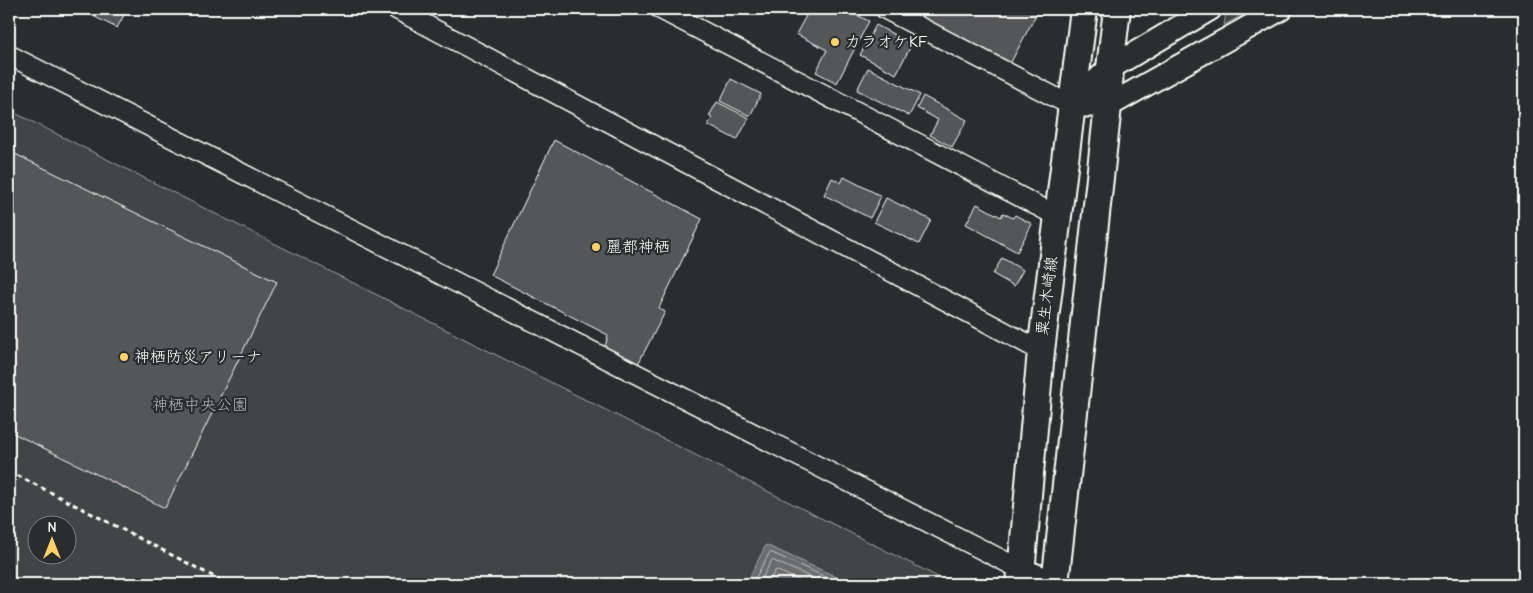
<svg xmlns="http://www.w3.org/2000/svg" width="1533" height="593" font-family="'Comic Neue','Klee One',sans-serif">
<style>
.green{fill:#414445;stroke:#a0a2a2;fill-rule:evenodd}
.water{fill:#6a6c6d;stroke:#a6a7a7}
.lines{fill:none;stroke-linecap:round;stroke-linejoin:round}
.shore{stroke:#c3c4c5;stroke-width:1}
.building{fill:#555758;stroke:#fff}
.minor-casing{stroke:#fff;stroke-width:22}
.tertiary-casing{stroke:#fff;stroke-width:26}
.secondary-casing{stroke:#fff;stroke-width:30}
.path{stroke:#fff;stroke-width:3;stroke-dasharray:5 4;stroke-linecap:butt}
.minor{stroke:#2a2d2e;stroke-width:19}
.tertiary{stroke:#2a2d2e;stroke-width:22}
.secondary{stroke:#2a2d2e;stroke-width:26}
.poi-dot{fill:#ffd166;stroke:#2a2d2e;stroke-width:2}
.labels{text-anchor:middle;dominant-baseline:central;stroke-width:4.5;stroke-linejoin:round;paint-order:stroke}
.poi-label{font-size:16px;fill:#fff;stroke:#2a2d2e;text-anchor:start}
.street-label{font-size:16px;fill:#fff;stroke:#2a2d2e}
.park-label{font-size:16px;fill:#b3b4b5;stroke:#2a2d2e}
</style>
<rect width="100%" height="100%" fill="#2a2d2e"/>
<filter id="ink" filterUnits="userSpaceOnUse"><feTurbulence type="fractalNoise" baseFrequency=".02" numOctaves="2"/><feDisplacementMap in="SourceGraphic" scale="10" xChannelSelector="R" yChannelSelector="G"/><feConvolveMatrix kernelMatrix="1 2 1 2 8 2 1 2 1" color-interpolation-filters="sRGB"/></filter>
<g filter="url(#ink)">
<!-- green -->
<g class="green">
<polygon points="1233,9 1253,9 1224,25 1226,13"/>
<path d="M9,110L952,584H9ZM38,526H68V556H38Z"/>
</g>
<!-- water -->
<polygon class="water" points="766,545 852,584 746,584"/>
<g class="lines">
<!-- shore -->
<g class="shore">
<polyline points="752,584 770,552 841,584"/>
<polyline points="759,584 772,560 826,584"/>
<polyline points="767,584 776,570 808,584"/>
</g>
</g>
<!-- building -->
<g class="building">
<polygon points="79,9 127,9 117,28"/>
<polygon points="791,9 844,9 869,21 837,83 816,72 827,50 796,34 806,16"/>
<polygon points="904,9 1039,9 1010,64"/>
<polygon points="876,25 912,44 896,74 860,55"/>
<polygon points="868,68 920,95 909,116 857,90"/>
<polygon points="731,79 761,94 750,116 720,101"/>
<polygon points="923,96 967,120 952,147 930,135 938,120 917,108"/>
<polygon points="717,102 749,118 737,140 708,125 712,118 709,116"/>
<polygon points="554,140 702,219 659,308 665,312 638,364 605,347 608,335 490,275"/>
<polygon points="9,151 277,282 165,508 9,431"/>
<polygon points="844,177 881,196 870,218 824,195 832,178 841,183"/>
<polygon points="886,198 931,220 919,244 874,222"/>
<polygon points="977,204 1001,217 1003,213 1013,218 1015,215 1032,224 1017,252 966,224"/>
<polygon points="1002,258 1023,270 1014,286 993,274"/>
</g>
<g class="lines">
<defs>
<g id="minor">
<polyline points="396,9 1041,351"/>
<polyline points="660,9 1057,216"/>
<polyline points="885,9 1070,105"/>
<polyline points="9,55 1022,570"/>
</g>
<g id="tertiary">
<polyline points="1070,105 1108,106 1281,9"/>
<polyline points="1070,105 1110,68 1210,9"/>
<polyline points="1022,570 1059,584"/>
</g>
<g id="secondary">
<polyline points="1020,584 1041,351 1084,9"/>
<polyline points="1055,584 1108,106 1110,68 1117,9"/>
</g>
</defs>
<!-- minor casing -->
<use href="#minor" class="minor-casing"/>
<!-- tertiary casing -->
<use href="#tertiary" class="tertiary-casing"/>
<!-- secondary casing -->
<use href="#secondary" class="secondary-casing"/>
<!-- path -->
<polyline class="path" points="9,471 228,584"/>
<!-- minor -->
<use href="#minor" class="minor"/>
<!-- tertiary -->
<use href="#tertiary" class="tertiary"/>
<!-- secondary -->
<use href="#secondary" class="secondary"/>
</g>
</g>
<!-- markers -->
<g class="poi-dot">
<circle cx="835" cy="42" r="5"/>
<circle cx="596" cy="247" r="5"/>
<circle cx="124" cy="357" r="5"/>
</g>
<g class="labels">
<!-- poi labels -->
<g class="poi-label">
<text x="845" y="42">カラオケKF</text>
<text x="606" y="247">麗都神栖</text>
<text x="134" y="357">神栖防災アリーナ</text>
</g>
<!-- street labels -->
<g class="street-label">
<text transform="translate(1047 296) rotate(-83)">粟生木崎線</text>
</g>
<!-- park labels -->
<g class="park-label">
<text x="200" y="405">神栖中央公園</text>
</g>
</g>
<!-- margin -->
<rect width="1533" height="593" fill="none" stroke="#2a2d2e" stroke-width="30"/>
<rect x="15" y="15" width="1503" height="563" fill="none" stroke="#fff" stroke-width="2" filter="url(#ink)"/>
<!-- north arrow -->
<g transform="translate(52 540)"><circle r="24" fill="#2a2d2e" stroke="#7f8182"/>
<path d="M0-4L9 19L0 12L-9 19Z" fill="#ffd166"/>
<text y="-8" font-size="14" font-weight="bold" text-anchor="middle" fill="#ffffff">N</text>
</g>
</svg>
